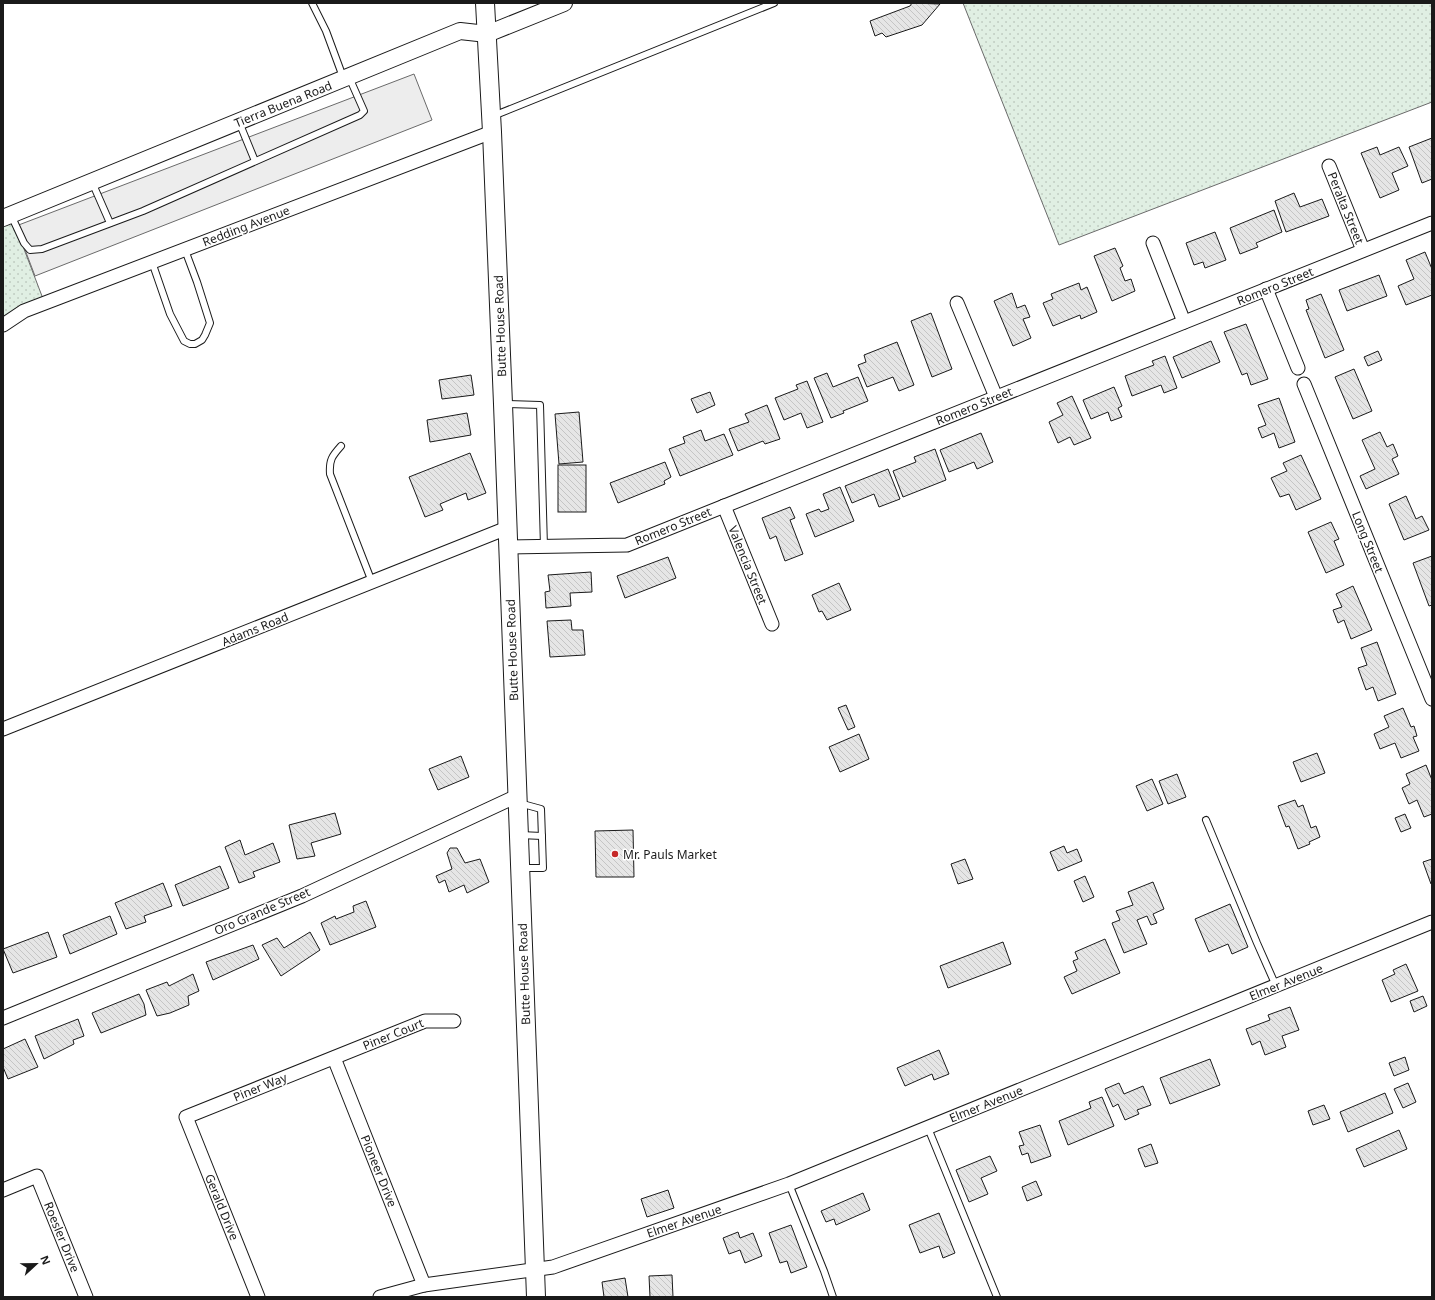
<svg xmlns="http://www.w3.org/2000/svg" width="1435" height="1300" font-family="'Noto Sans',sans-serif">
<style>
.grass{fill:url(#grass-dots);stroke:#6a6a6a}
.parking{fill:#ededed;stroke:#6a6a6a}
.building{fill:url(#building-back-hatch);stroke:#1a1a1a}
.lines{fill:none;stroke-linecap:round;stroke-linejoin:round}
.service-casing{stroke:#1a1a1a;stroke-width:8}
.minor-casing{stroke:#1a1a1a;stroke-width:15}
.tertiary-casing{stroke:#1a1a1a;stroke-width:18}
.secondary-casing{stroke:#1a1a1a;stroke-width:20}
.service{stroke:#fff;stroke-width:6}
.minor{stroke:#fff;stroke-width:13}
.tertiary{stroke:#fff;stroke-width:16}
.secondary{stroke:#fff;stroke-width:18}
.poi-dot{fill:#c62828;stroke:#fff;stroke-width:1.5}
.labels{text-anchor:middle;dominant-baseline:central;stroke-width:3;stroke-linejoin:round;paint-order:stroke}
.street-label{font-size:12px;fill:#1a1a1a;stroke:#fff}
.poi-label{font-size:12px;fill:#1a1a1a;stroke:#fff;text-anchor:start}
</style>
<defs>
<pattern id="grass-dots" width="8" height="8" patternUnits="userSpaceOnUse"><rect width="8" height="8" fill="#e0efe3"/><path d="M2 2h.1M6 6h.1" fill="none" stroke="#c0ccc2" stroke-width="1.8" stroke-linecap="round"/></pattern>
<pattern id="building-back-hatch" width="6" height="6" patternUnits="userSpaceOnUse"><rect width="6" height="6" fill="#e6e6e6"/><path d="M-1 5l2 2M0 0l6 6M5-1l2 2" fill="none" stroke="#c5c5c5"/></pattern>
</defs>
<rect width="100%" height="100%" fill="#fff"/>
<!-- grass -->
<g class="grass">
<polygon points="963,3 1432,3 1432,102 1059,245"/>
<polygon points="11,215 45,304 3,325 3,217"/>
</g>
<!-- parking -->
<polygon class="parking" points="414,74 432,120 35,276 16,226"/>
<!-- building -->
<g class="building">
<polygon points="912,3 940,4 922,25 886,37 882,33 875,36 870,21 910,6"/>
<polygon points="1432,138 1432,179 1422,183 1409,147"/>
<polygon points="1377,147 1380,155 1399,147 1408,166 1392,173 1399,190 1380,198 1361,153"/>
<polygon points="1294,193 1300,207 1322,199 1329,216 1286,232 1275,201"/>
<polygon points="1274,210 1282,232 1256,243 1258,247 1240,254 1230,228"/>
<polygon points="1215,232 1226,260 1205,268 1203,262 1194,265 1186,243"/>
<polygon points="1115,248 1123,266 1120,268 1125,281 1131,279 1135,291 1112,301 1094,256"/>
<polygon points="1425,252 1432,269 1432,295 1406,305 1398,286 1414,279 1406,260"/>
<polygon points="1379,275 1387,296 1347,311 1339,290"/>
<polygon points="1079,283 1081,290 1087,287 1097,312 1081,319 1080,315 1053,326 1043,303 1053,299 1051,294"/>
<polygon points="1012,293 1017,308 1025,305 1030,317 1023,319 1031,338 1013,346 994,301"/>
<polygon points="1321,294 1344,350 1325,358 1306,310 1309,309 1306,300"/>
<polygon points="931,313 952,369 932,377 911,321"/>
<polygon points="1246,324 1268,379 1251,385 1247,373 1242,375 1224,332"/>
<polygon points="1211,341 1220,362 1182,378 1173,357"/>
<polygon points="897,342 914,385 899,391 893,377 867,387 858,365 866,362 864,355"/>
<polygon points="1378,351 1382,360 1368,366 1364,357"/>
<polygon points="1165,356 1177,388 1164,393 1161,385 1132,396 1125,376 1154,365 1152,361"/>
<polygon points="1354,369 1372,411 1353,419 1335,377"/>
<polygon points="827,373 833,387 858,377 868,401 843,411 844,413 831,418 814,378"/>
<polygon points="471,375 474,395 442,399 439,380"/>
<polygon points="807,381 823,422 807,428 801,413 784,420 775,398 798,389 796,385"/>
<polygon points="1114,387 1122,406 1118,408 1122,417 1111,421 1108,412 1091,419 1083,400"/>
<polygon points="710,392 715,405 697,413 691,399"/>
<polygon points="1072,396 1091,438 1074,445 1070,437 1058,443 1049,422 1063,415 1057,403"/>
<polygon points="1279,398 1295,442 1279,448 1274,433 1262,438 1258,428 1266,425 1258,405"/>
<polygon points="767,405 780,439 765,444 763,441 738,451 729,429 749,422 745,414"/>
<polygon points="579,412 583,462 559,464 555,414"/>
<polygon points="467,413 471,435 430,442 427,420"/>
<polygon points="701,430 705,441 724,434 733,455 680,476 669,449 685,443 683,437"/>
<polygon points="1380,432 1387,447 1393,444 1398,456 1392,459 1399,474 1366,489 1360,476 1375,469 1362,440"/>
<polygon points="981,433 993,462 977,469 974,462 949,472 940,450"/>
<polygon points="935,449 946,480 903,497 893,471 916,462 914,457"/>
<polygon points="470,453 486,493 468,500 466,493 440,504 443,510 425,517 409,477"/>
<polygon points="1301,455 1321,499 1296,510 1289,494 1280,497 1271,478 1287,471 1283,463"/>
<polygon points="665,462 671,477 664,481 665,484 618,503 610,483"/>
<rect x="558" y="465" width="28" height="47"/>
<polygon points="888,469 900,499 879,507 874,494 852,503 845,486"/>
<polygon points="840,487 854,521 815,537 806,514 819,509 821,512 829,509 823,494"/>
<polygon points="1406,496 1416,519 1422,516 1429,530 1404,540 1389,504"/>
<polygon points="790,507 795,518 790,520 803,554 785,561 776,536 770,539 762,518"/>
<polygon points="1331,522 1339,539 1334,541 1344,565 1326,573 1308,532"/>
<polygon points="1432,556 1432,605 1429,606 1413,563"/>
<polygon points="668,557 676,578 625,598 617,576"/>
<polygon points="591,572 592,592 570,593 571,606 546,608 545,592 550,591 548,575"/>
<polygon points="839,583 851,610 827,620 822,611 819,612 812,595"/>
<polygon points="1353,586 1372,630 1351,639 1344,620 1338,623 1333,610 1342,607 1336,594"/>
<polygon points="571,620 572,630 583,630 585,655 550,657 547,621"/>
<polygon points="1377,642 1396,694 1378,701 1373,687 1366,690 1358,668 1367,665 1361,648"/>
<polygon points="846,705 855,727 848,730 838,708"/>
<polygon points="1403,708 1411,727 1414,726 1417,736 1413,737 1419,751 1401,758 1395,743 1380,749 1374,734 1389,727 1384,716"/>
<polygon points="859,734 869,759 840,772 829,747"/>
<polygon points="1317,753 1325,773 1301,782 1293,762"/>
<polygon points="461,756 469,777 438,790 429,769"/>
<polygon points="1426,765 1432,780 1432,814 1424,817 1417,800 1409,804 1402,788 1410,784 1406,774"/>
<polygon points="1177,774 1186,797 1168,804 1159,781"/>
<polygon points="1152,779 1163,804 1147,811 1136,786"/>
<polygon points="1295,800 1298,807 1303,805 1311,828 1316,826 1320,837 1309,842 1310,844 1298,849 1289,826 1286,827 1278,806"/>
<polygon points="335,813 341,834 311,843 315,856 297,859 289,825"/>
<polygon points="1405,814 1411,828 1401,832 1395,818"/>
<polygon points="633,830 634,877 596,877 595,831"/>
<polygon points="240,840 245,855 273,843 280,862 253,872 255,877 239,883 225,847"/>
<polygon points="1064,846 1067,853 1077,849 1082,861 1058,871 1050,852"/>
<polygon points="450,848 457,848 465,863 480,859 489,882 467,893 464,885 449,892 445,880 439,883 436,876 452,869 447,853"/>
<polygon points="965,859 973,879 958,884 951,864"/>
<polygon points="1432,859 1432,883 1431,884 1423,862"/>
<polygon points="220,866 229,888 183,906 175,885"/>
<polygon points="1085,876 1094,897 1083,902 1074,881"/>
<polygon points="1153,882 1164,909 1153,914 1157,923 1151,925 1147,916 1137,920 1147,944 1124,953 1112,923 1120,920 1116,911 1133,905 1128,892"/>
<polygon points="163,883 172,906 144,916 146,922 126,929 115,903"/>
<polygon points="366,901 376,927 330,945 321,923 335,916 336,919 354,912 353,906"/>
<polygon points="1230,904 1248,947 1232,954 1228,944 1209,952 1195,919"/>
<polygon points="110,916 117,934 70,954 63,935"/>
<polygon points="48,932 57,957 13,973 3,949"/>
<polygon points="310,932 320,950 281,976 262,945 277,938 284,948"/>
<polygon points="1105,939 1120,973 1072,994 1064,977 1077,971 1073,961 1078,959 1075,952"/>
<polygon points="1003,942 1011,964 948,988 940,966"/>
<polygon points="253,945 259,959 213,980 206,962"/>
<polygon points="1406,964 1418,991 1391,1002 1382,980 1395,974 1393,970"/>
<polygon points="193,974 199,991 188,996 189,1005 170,1013 157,1016 146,990 167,982 169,986"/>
<polygon points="139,994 144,1004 146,1015 101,1033 92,1013"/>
<polygon points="1423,996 1427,1006 1414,1012 1410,1001"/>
<polygon points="1290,1007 1299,1030 1282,1036 1286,1047 1265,1055 1260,1041 1252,1045 1246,1029 1270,1020 1268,1015"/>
<polygon points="78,1019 84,1036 73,1040 74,1044 44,1059 35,1036"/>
<polygon points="25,1039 38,1067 8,1079 3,1067 3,1049"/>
<polygon points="939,1050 949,1074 934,1080 932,1074 905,1086 897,1068"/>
<polygon points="1405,1057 1409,1070 1394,1076 1389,1063"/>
<polygon points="1210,1059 1220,1085 1170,1104 1160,1078"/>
<polygon points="1119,1083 1124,1094 1143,1086 1151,1105 1137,1110 1139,1114 1125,1120 1118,1104 1113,1107 1105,1089"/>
<polygon points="1408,1083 1416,1102 1403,1108 1394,1089"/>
<polygon points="1385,1093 1393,1113 1348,1132 1340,1112"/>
<polygon points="1102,1097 1114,1126 1068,1145 1059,1121 1091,1108 1089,1102"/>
<polygon points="1324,1105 1330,1119 1313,1125 1308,1111"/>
<polygon points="1040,1125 1051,1156 1031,1163 1028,1153 1022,1155 1019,1146 1024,1145 1019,1132"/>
<polygon points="1399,1130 1407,1149 1364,1167 1356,1149"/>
<polygon points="1151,1144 1158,1163 1145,1167 1138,1149"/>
<polygon points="990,1156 997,1171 981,1178 988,1194 969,1202 956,1170"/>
<polygon points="1036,1181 1042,1195 1027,1201 1022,1187"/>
<polygon points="668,1190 674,1208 647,1217 641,1199"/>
<polygon points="863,1193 870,1210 836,1225 834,1219 826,1222 821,1211"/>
<polygon points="939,1213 955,1253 943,1258 939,1246 920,1253 909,1225"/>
<polygon points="791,1225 807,1267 791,1273 787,1261 780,1263 769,1233"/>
<polygon points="738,1232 740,1238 753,1233 762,1256 745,1263 740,1250 729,1254 723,1238"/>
<polygon points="672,1275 673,1297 650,1297 649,1276"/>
<polygon points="625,1278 628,1297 604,1297 602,1282"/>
</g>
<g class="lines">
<defs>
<g id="service">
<polyline points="312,3 326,31 343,77"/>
<polyline points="493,116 774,3"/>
<polyline points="239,122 255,161"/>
<polyline points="92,182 110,223"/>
<polyline points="11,215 24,243 30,250 42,249 143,211 360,115 364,111 349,77"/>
<polyline points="152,262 170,314 184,341 190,344 195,344 202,340 205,335 210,323 197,282 185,250"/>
<polyline points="505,404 540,405 544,547"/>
<path d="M341,446C332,456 329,460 330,474L372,582"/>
<polyline points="519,803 541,809 543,868 522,868"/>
<polyline points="1206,820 1257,943 1276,986"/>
<polyline points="520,835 542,836"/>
<polyline points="928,1128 997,1297"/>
<polyline points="789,1184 824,1271 833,1297"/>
</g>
<g id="minor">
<polyline points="1329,166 1363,250"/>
<polyline points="1153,243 1184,322"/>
<polyline points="1266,289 1298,368"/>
<polyline points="957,303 996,397"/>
<polyline points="3,325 24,311 492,132"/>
<polyline points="1304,384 1432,699"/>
<polyline points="724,506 772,624"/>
<polyline points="508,547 627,545 1432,223"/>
<polyline points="3,729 507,528"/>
<polyline points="3,1018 302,896 517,796"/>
<polyline points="334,1058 424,1285"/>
<polyline points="3,1190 37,1176 86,1297"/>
<polyline points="258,1297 186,1117 425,1021 454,1021"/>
<polyline points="380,1297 424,1285 553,1267 789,1184 1432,922"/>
</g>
<polyline id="tertiary" points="3,218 460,31 487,34 564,3"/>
<polyline id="secondary" points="485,3 492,132 503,404 536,1297"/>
</defs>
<!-- service casing -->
<use href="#service" class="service-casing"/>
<!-- minor casing -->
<use href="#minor" class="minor-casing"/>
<!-- tertiary casing -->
<use href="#tertiary" class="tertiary-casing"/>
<!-- secondary casing -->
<use href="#secondary" class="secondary-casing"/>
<!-- service -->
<use href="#service" class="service"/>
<!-- minor -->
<use href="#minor" class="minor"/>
<!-- tertiary -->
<use href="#tertiary" class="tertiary"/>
<!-- secondary -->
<use href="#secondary" class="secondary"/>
</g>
<!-- markers -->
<circle class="poi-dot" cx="615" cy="854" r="4"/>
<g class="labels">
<!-- street labels -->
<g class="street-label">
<text transform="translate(283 104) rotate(-22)">Tierra Buena Road</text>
<text transform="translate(1346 208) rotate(68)">Peralta Street</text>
<text transform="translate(246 226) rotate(-21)">Redding Avenue</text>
<text transform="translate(1275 286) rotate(-22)">Romero Street</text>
<text transform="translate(500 326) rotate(-92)">Butte House Road</text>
<text transform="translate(974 406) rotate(-22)">Romero Street</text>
<text transform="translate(673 526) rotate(-22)">Romero Street</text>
<text transform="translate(1368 542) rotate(68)">Long Street</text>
<text transform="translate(748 565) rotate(68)">Valencia Street</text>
<text transform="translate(255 629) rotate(-22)">Adams Road</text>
<text transform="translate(512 650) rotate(-92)">Butte House Road</text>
<text transform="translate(262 911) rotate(-23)">Oro Grande Street</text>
<text transform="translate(524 974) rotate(-92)">Butte House Road</text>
<text transform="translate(1286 982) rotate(-22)">Elmer Avenue</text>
<text transform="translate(393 1034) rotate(-22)">Piner Court</text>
<text transform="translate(260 1087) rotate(-22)">Piner Way</text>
<text transform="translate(986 1104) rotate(-22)">Elmer Avenue</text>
<text transform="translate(379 1171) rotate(68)">Pioneer Drive</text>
<text transform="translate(222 1207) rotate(68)">Gerald Drive</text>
<text transform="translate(684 1221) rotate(-19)">Elmer Avenue</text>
<text transform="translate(62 1237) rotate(68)">Roesler Drive</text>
</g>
<!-- poi labels -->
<g class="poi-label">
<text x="623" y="854">Mr. Pauls Market</text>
</g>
</g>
<!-- border -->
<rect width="1435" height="1300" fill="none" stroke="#1a1a1a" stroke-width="8"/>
<!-- north arrow -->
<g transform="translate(36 1264) rotate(68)" stroke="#ffffff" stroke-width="3" paint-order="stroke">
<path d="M0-3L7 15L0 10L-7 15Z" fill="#1a1a1a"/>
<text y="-6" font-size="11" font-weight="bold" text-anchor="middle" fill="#1a1a1a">N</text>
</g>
</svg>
